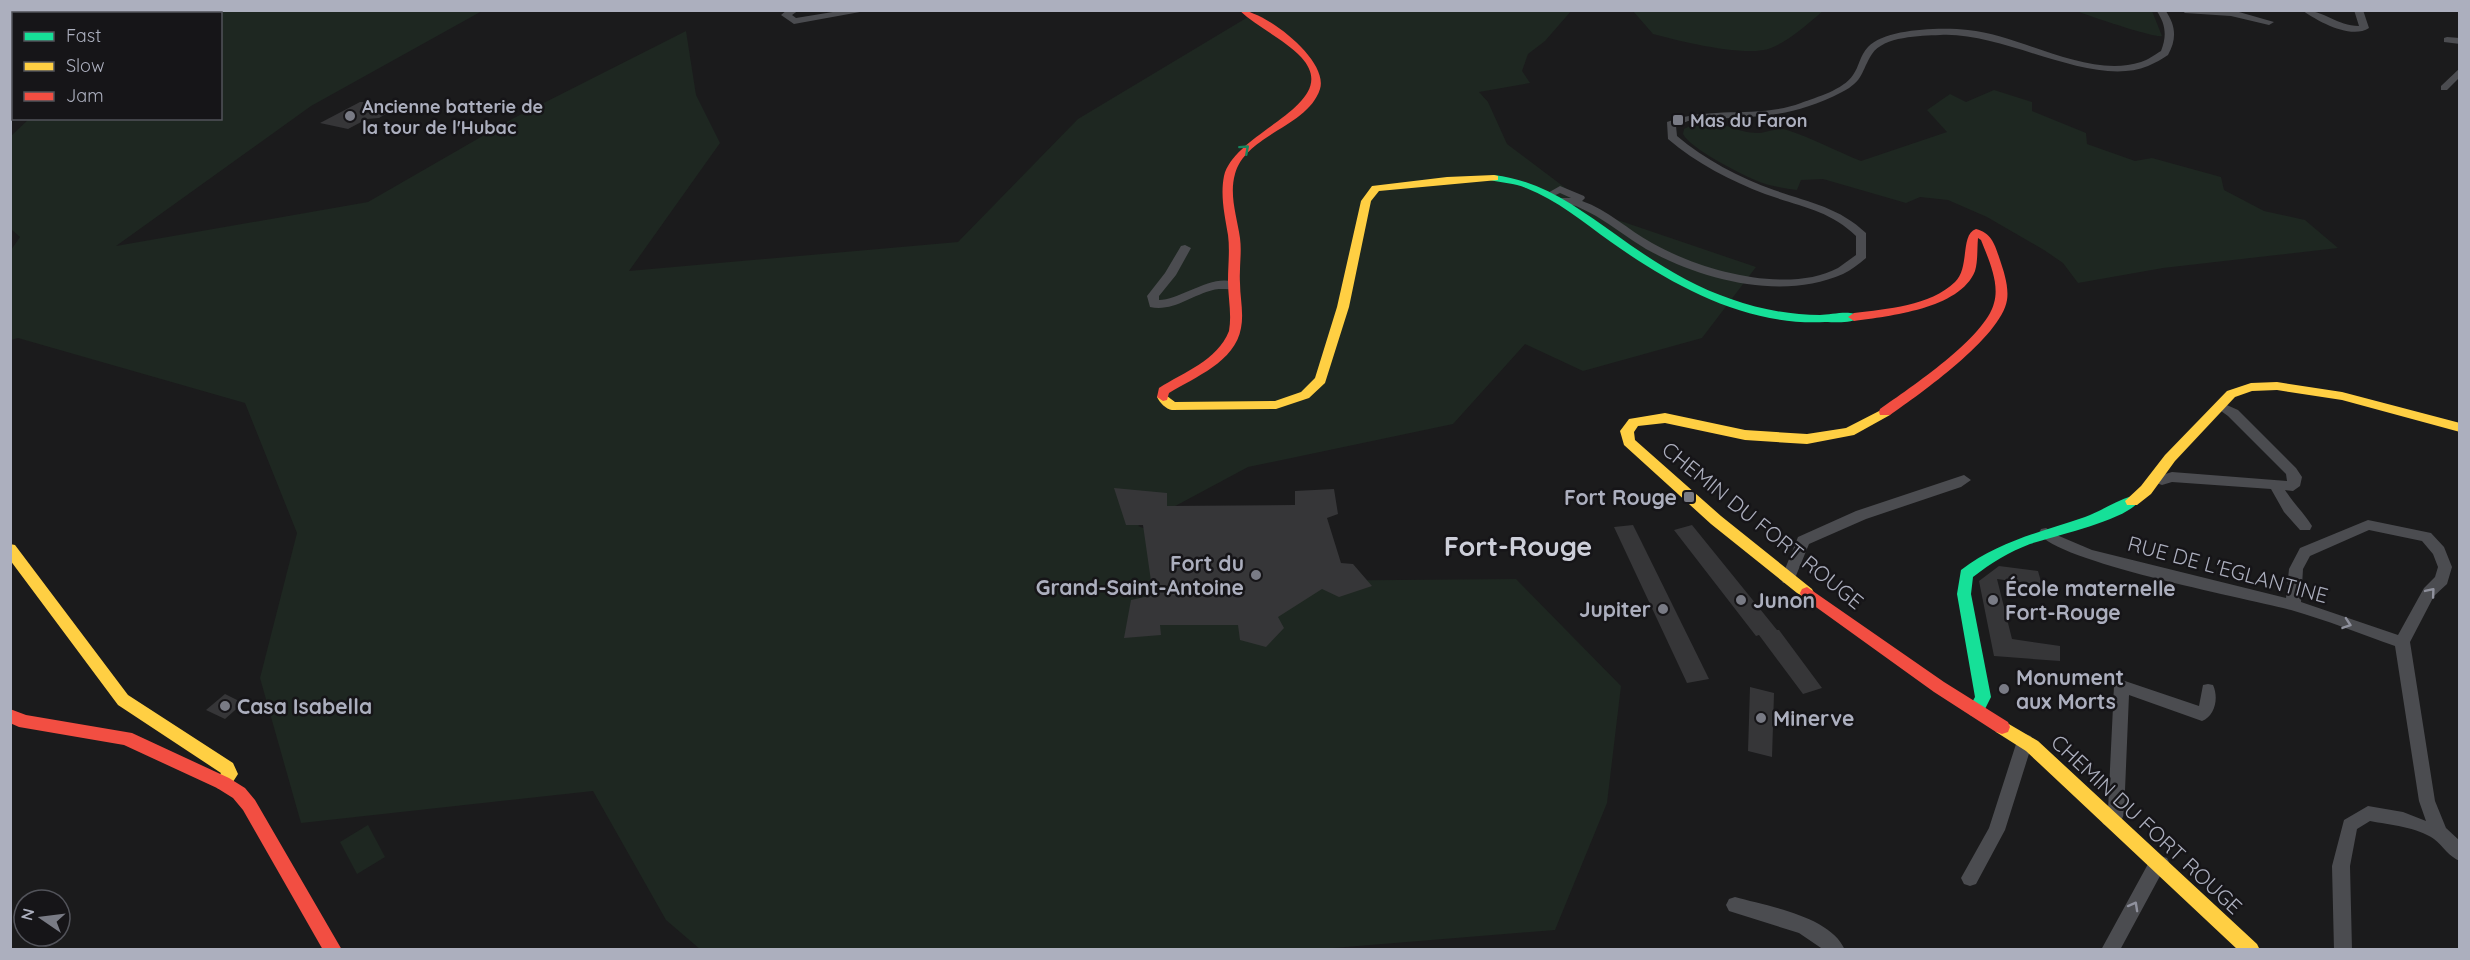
<svg xmlns="http://www.w3.org/2000/svg" width="2470" height="960" font-family="Quicksand,sans-serif">
<style>
.green{fill:#1e2721}
.building{fill:#363638}
.lines{fill:none;stroke-linecap:round;stroke-linejoin:round}
.street{fill:#4b4c50;fill-rule:evenodd}
.fast{fill:#16e098;fill-rule:evenodd}
.slow{fill:#ffcf43;fill-rule:evenodd}
.jam{fill:#f24e42;fill-rule:evenodd}
.oneway{stroke:#16855e}
.oneway2{stroke:#8f919d}
.poi-dot{fill:#797b85;stroke:#161518;stroke-width:2}
.labels{text-anchor:middle;dominant-baseline:central;stroke-width:5;stroke-linejoin:round;paint-order:stroke}
.far-poi-label{font-size:18px;font-weight:bold;fill:#acafbe;stroke:#161518;text-anchor:start}
.poi-label{font-size:21px;font-weight:bold;fill:#acafbe;stroke:#161518;text-anchor:start}
.street-label{font-size:21px;fill:#acafbe;stroke:#161518}
.district-label{font-size:27px;font-weight:bold;fill:#cdcfd9;stroke:#161518}
</style>
<rect width="100%" height="100%" fill="#1b1b1c"/>
<!-- green -->
<g class="green">
<polygon points="1572,10 1545,41 1528,54 1522,71 1530,83 1479,92 1488,102 1507,144 1600,214 1756,267 1702,338 1583,371 1525,344 1453,424 1248,467 1138,526 1277,581 1516,579 1621,686 1607,803 1555,930 1309,950 701,950 666,920 593,791 301,823 260,678 297,533 245,403 18,338 11,340 11,250 20,237 11,229 11,136 29,119 220,118 220,14 94,14 94,11 482,11 311,106 116,246 368,202 514,118 686,31 696,95 720,143 629,271 958,242 1078,119 1258,11"/>
<path d="M1633,11H1823C1807,24 1791,40 1771,48C1747,58 1679,41 1653,34Z"/>
<path d="M2076,11H2152L2162,36C2153,38 2090,16 2076,11Z"/>
<path d="M1994,90L2032,102V111L2086,133L2087,144L2135,161L2152,158L2221,177L2224,190L2264,211L2305,220L2338,248L2163,268L2078,283L2063,263L2044,250L1987,217L1948,200L1920,197L1906,203L1823,179L1801,180L1797,190C1783,188 1768,186 1755,180C1739,173 1691,149 1683,134L1684,129C1717,111 1729,134 1760,133C1769,132 1779,127 1787,130C1812,138 1836,151 1861,161L1947,132L1927,110L1950,94L1966,102Z"/>
<polygon points="368,825 385,857 357,874 340,842"/>
</g>
<!-- building -->
<g class="building">
<polygon points="360,102 381,102 389,112 379,118 367,119 348,129 320,123"/>
<polygon points="1114,488 1167,493 1167,506 1295,505 1295,491 1334,489 1338,514 1327,518 1341,563 1353,564 1372,586 1339,597 1322,589 1278,617 1284,628 1266,647 1240,640 1238,625 1160,625 1161,635 1124,638 1131,600 1153,595 1143,525 1126,525"/>
<polygon points="1633,525 1640,539 1709,679 1687,683 1614,527"/>
<polygon points="1692,525 1777,630 1779,630 1822,688 1803,694 1759,635 1756,636 1674,530"/>
<polygon points="1999,566 2038,571 2042,585 1997,579 2012,639 2060,646 2060,661 1994,656 1979,581"/>
<polygon points="1750,687 1774,693 1772,757 1748,751"/>
<polygon points="225,694 243,703 225,719 206,710"/>
</g>
<g class="lines">
<!-- street -->
<g class="street">
<polygon points="787,10 799,10 792,15 796,18 845,10 871,10 794,24 781,15"/>
<path d="M2156,10H2165C2176,25 2177,39 2168,55C2162,59 2155,63 2148,66C2092,89 2004,31 1940,35C1920,36 1884,36 1872,54C1861,71 1864,81 1842,92C1784,122 1749,115 1688,121L1676,126L1677,136C1704,159 1740,178 1774,190C1808,202 1839,207 1866,233V258C1859,264 1851,270 1843,274C1782,301 1702,280 1646,249C1629,239 1613,226 1596,216C1590,213 1583,209 1576,206C1568,203 1560,206 1555,201L1560,198H1571L1560,193L1551,197L1546,194L1560,186L1584,196L1585,198L1582,201C1608,210 1628,230 1652,243C1699,270 1787,295 1838,268C1844,264 1850,259 1856,255V236C1830,210 1798,206 1765,194C1731,181 1696,163 1668,139L1667,122C1710,105 1758,119 1801,103C1817,97 1843,90 1853,75C1859,67 1860,55 1868,47C1886,28 1943,27 1968,30C2022,35 2087,79 2141,62C2148,60 2154,55 2161,51C2167,36 2166,24 2156,10Z"/>
<polygon points="2181,10 2232,10 2274,22 2269,25 2231,16 2185,13"/>
<path d="M2302,10C2324,10 2337,26 2359,26L2354,10H2363L2369,28C2351,40 2317,21 2302,10Z"/>
<polygon points="2447,37 2460,38 2460,44 2444,42 2444,38"/>
<polygon points="2460,68 2460,77 2447,90 2441,90 2441,86"/>
<path d="M1185,245L1191,248L1176,275L1159,296V300C1182,300 1219,268 1240,286C1233,292 1222,287 1213,290C1192,295 1173,312 1150,307L1147,296L1165,273L1181,246Z"/>
<path d="M2220,402L2238,410L2296,468L2302,477L2300,486L2293,491L2285,490C2293,503 2304,513 2312,526L2310,530H2300L2284,512L2271,489L2172,482L2162,485L2151,481L2149,478L2151,475H2162L2172,472L2287,481L2286,474L2228,416L2214,406Z"/>
<polygon points="1964,475 1971,480 1961,487 1866,519 1809,544 1793,583 1783,583 1781,579 1798,537 1856,511"/>
<path d="M2368,520L2431,533L2444,547L2452,567L2447,584L2434,596L2410,642L2435,801L2446,828L2460,841V861C2449,857 2443,846 2434,839C2417,827 2390,825 2370,821L2357,829L2350,866L2352,950H2334L2332,866L2344,820L2368,806L2403,812L2426,821L2419,801L2395,646C2361,634 2326,620 2291,610C2249,599 2056,562 2039,533L2041,529L2046,528L2059,536L2092,550L2286,598L2289,569L2300,548ZM2369,530L2422,541L2433,554L2438,567L2435,577L2424,588L2398,635L2301,602L2303,569L2310,556Z"/>
<path d="M2122,680L2199,706L2203,685L2208,684L2213,685C2219,698 2215,716 2202,721L2129,695L2124,814L2122,819L2109,827L2103,824L2101,819L2108,810L2114,686L2117,681Z"/>
<polygon points="2025,734 2031,736 2033,741 2005,830 1976,884 1970,886 1964,884 1961,878 1989,828 2017,741 2019,736"/>
<polygon points="2161,856 2167,858 2170,864 2160,876 2120,950 2101,950 2148,864"/>
<path d="M1735,897C1767,906 1831,916 1845,950H1824L1799,933L1729,911L1726,905L1729,899Z"/>
</g>
<!-- fast -->
<g class="fast">
<path d="M1494,175C1543,181 1576,207 1615,234C1651,260 1689,285 1731,299C1759,309 1790,315 1820,315C1832,315 1852,309 1860,317C1853,324 1835,322 1825,322C1746,326 1673,286 1611,242C1583,222 1557,200 1526,188C1514,183 1502,183 1490,180V176Z"/>
<path d="M2132,496L2137,497L2139,501C2127,520 2054,536 2030,544C2009,552 1991,563 1973,577L1971,594L1991,697L1982,715L1976,717L1970,715L1968,710L1975,697L1957,594L1961,570C1999,541 2041,532 2085,517C2101,511 2116,501 2132,496Z"/>
</g>
<!-- slow -->
<g class="slow">
<path d="M1494,175L1498,176V180L1379,191L1371,201L1349,307L1325,383L1309,398L1276,409L1172,410C1166,409 1160,403 1157,397L1159,394L1163,393L1175,402L1275,401L1301,392L1315,378L1337,307L1361,201L1372,186L1447,177Z"/>
<polygon points="2277,382 2342,392 2460,423 2460,432 2342,400 2277,390 2252,391 2235,397 2175,461 2151,494 2137,505 2127,505 2125,501 2141,486 2165,455 2227,391 2251,383"/>
<polygon points="1885,408 1891,412 1890,415 1854,435 1807,444 1745,440 1665,423 1638,426 1634,432 1635,440 1721,516 1812,589 1814,593 1812,597 1802,597 1711,524 1624,445 1620,431 1629,419 1665,413 1745,430 1807,434 1846,428"/>
<polygon points="10,544 15,545 128,695 233,763 238,774 229,788 223,790 217,788 215,783 221,773 118,705 10,560"/>
<polygon points="2002,720 2038,741 2257,944 2260,950 2238,950 2026,751 1996,732 1994,727 1996,722"/>
</g>
<!-- jam -->
<g class="jam">
<path d="M1239,10C1264,10 1329,60 1320,89C1308,127 1246,134 1235,174C1229,195 1237,217 1240,238C1242,253 1239,268 1240,283C1240,298 1244,313 1241,328C1235,362 1195,377 1169,393L1167,400L1163,401L1157,397L1159,388C1184,372 1217,361 1229,331C1232,314 1228,298 1228,281C1228,266 1230,250 1228,235C1225,216 1220,196 1224,176C1235,130 1345,105 1301,57C1283,38 1258,28 1239,10Z"/>
<path d="M1976,229C1992,233 1995,245 2000,260C2004,272 2009,287 2007,300C2001,337 1920,394 1890,415H1880L1879,412L1880,409C1910,388 1986,337 1994,303C2000,283 1988,258 1981,240L1978,238C1977,249 1978,261 1975,271C1960,309 1889,316 1854,321L1848,317L1854,313C1887,309 1930,306 1955,282C1970,268 1960,234 1976,229Z"/>
<polygon points="1807,587 1944,682 2008,722 2010,727 2008,732 2002,734 1996,732 1934,692 1802,597 1800,593 1802,589"/>
<polygon points="10,709 26,715 132,733 229,778 245,788 255,800 342,950 323,950 243,810 233,798 217,788 124,745 19,727 10,723"/>
</g>
</g>
<!-- one-way arrows -->
<defs><path id="oneway-chevron" d="M-2-3.5L2.5 0L-2 3.5" fill="none" stroke-width="1.6" stroke-linecap="round" stroke-linejoin="round" transform="scale(1.5)"/></defs>
<use class="oneway" href="#oneway-chevron" transform="translate(1245 149) rotate(-42)"/>
<g class="oneway2">
<use href="#oneway-chevron" transform="translate(2431 592) rotate(-50)"/>
<use href="#oneway-chevron" transform="translate(2347 624) rotate(19)"/>
<use href="#oneway-chevron" transform="translate(2134 906) rotate(-61)"/>
</g>
<!-- markers -->
<g class="poi-dot">
<circle cx="350" cy="116" r="6"/>
<rect x="1672" y="114" width="12" height="12" rx="3"/>
<rect x="1683" y="491" width="12" height="12" rx="3"/>
<circle cx="1256" cy="575" r="6"/>
<circle cx="1741" cy="600" r="6"/>
<circle cx="1993" cy="600" r="6"/>
<circle cx="1663" cy="609" r="6"/>
<circle cx="2004" cy="689" r="6"/>
<circle cx="225" cy="706" r="6"/>
<circle cx="1761" cy="718" r="6"/>
</g>
<g class="labels">
<!-- far-poi labels -->
<g class="far-poi-label">
<text x="362" y="106">Ancienne batterie de<tspan x="362" dy="21">la tour de l'Hubac</tspan></text>
<text x="1690" y="120">Mas du Faron</text>
</g>
<!-- poi labels -->
<g class="poi-label">
<text x="1677" y="497" text-anchor="end">Fort Rouge</text>
<text x="1244" y="563" text-anchor="end">Fort du<tspan x="1244" dy="24">Grand-Saint-Antoine</tspan></text>
<text x="2005" y="588">École maternelle<tspan x="2005" dy="24">Fort-Rouge</tspan></text>
<text x="1753" y="600">Junon</text>
<text x="1651" y="609" text-anchor="end">Jupiter</text>
<text x="2016" y="677">Monument<tspan x="2016" dy="24">aux Morts</tspan></text>
<text x="237" y="706">Casa Isabella</text>
<text x="1773" y="718">Minerve</text>
</g>
<!-- street labels -->
<g class="street-label">
<text transform="translate(1763 525) rotate(39)">CHEMIN DU FORT ROUGE</text>
<text transform="translate(2228 569) rotate(15)">RUE DE L'EGLANTINE</text>
<text transform="translate(2147 824) rotate(43)">CHEMIN DU FORT ROUGE</text>
</g>
<!-- district labels -->
<g class="district-label">
<text x="1518" y="546">Fort-Rouge</text>
</g>
</g>
<!-- border -->
<rect width="2470" height="960" fill="none" stroke="#acafbe" stroke-width="24"/>
<!-- legend -->
<rect x="12" y="12" width="210" height="108" fill="#161518" stroke="#52535a" stroke-width="1.5"/>
<rect x="24" y="32" width="30" height="9" fill="#16e098" stroke="#52535a" stroke-width="1.5"/>
<text x="66" y="42" font-size="18" fill="#acafbe">Fast</text>
<rect x="24" y="62" width="30" height="9" fill="#ffcf43" stroke="#52535a" stroke-width="1.5"/>
<text x="66" y="72" font-size="18" fill="#acafbe">Slow</text>
<rect x="24" y="92" width="30" height="9" fill="#f24e42" stroke="#52535a" stroke-width="1.5"/>
<text x="66" y="102" font-size="18" fill="#acafbe">Jam</text>
<!-- north arrow -->
<g transform="translate(42 918) rotate(284)"><circle r="28" fill="#161518" stroke="#52535a" stroke-width="1.5"/>
<path d="M0-4.5L10 22L0 15L-10 22Z" fill="#797b85"/>
<text y="-9" font-size="16" font-weight="bold" text-anchor="middle" fill="#acafbe">N</text>
</g>
</svg>
